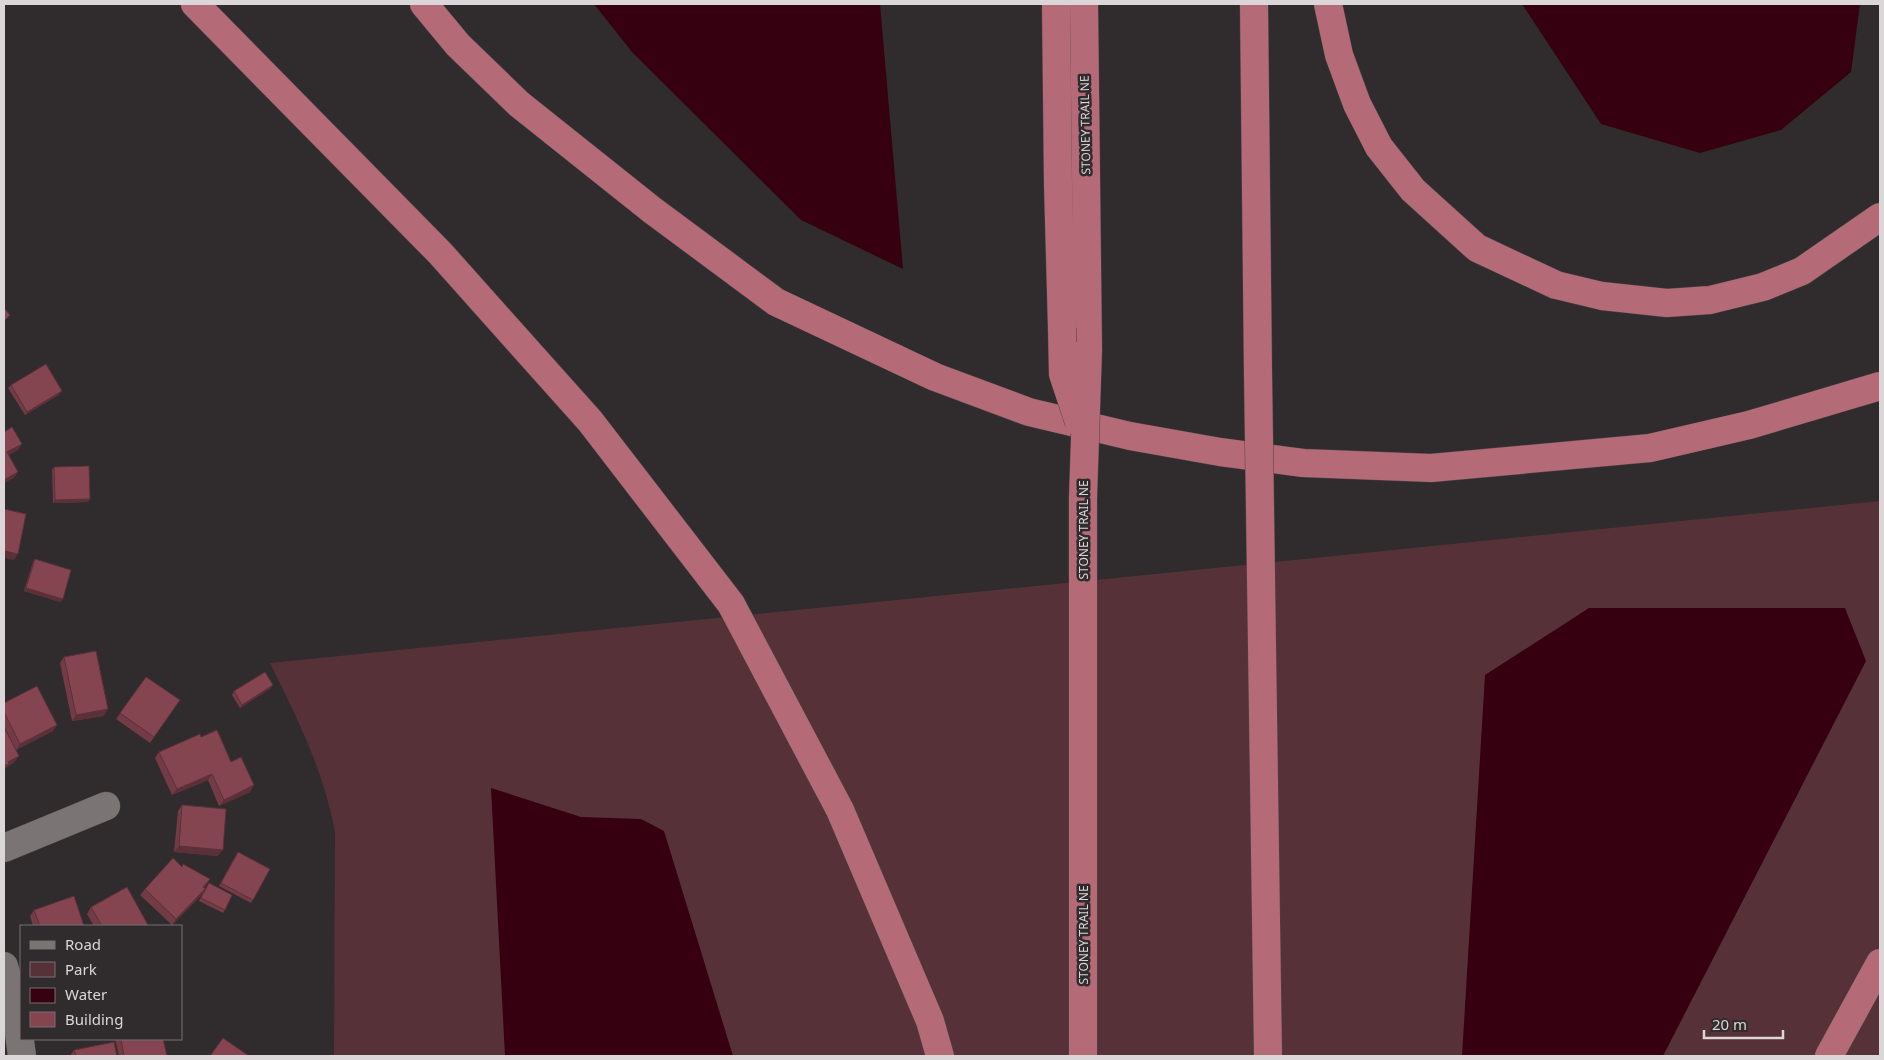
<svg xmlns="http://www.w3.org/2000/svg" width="1884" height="1060" font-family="'Noto Sans',sans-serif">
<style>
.green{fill:#573138}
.water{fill:#360010}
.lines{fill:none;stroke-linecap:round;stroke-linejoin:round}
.minor-casing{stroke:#4b4647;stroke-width:29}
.highway-casing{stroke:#4b4647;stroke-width:29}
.minor{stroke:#7a7475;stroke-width:28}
.highway{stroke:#b56a77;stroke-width:28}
.highway-bridge-casing{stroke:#4b4647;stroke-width:29;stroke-linecap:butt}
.highway-bridge{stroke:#b56a77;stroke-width:28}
.wall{fill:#723b46}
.shaded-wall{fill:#5c3039}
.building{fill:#844551;stroke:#5c3039}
.labels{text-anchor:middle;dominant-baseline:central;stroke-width:5;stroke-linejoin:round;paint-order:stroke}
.street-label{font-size:12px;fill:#dbd7d8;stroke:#302b2c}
</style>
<rect width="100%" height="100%" fill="#302b2c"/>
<!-- green -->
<path class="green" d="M1880,501V1056H334L335,832C323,769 298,720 270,663Z"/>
<!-- water -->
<g class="water">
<polygon points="594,4 880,4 903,269 801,220 632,52"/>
<polygon points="1522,4 1860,4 1851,72 1781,130 1700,153 1601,124"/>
<polygon points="1589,608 1845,608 1866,661 1663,1056 1462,1056 1485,675"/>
<polygon points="491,788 581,817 641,819 664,831 733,1056 505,1056"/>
</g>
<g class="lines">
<defs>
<g id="minor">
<polyline points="4,848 106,806"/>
<polyline points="4,966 16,1011 22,1056"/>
</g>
<g id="highway">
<polyline points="195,4 440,253 590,421 731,604 840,810 930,1021 940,1056"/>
<polyline points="424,4 458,45 519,104 652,210 776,302 935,377 1029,412 1130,436 1220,452 1303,463 1431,468 1650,448 1749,425 1880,386"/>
<polyline points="1056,4 1058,184 1062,328"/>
<polyline points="1084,4 1088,350"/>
<polyline points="1254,4 1258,373"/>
<polyline points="1328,4 1339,55 1357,104 1379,147 1413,190 1477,248 1556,285 1602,296 1667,303 1710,300 1763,287 1802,271 1880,217"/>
<polyline points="1083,498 1083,1056"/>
<polyline points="1260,509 1268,1056"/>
<polyline points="1829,1056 1880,963"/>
</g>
</defs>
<!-- minor casing -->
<use href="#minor" class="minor-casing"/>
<!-- highway casing -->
<use href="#highway" class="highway-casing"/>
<!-- minor -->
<use href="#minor" class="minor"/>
<!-- highway -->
<use href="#highway" class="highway"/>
<defs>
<g id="highway-bridge">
<polyline points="1062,328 1063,374 1079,422"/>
<polyline points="1258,373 1260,509"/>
<polyline points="1083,498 1088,350"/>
</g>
</defs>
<!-- highway-bridge casing -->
<use href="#highway-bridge" class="highway-bridge-casing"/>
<!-- highway-bridge -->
<use href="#highway-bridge" class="highway-bridge"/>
</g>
<!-- wall -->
<g class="wall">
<polygon points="11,385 60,394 25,415 8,388"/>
<polygon points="54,467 88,502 53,503 52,470"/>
<polygon points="35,559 63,599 60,602 24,591 33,562"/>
<polygon points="64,657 104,716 72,721 60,663"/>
<polygon points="146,677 180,700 150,743 116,719"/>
<polygon points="271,688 240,708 232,695 234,691"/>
<polygon points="4,703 53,731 16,750 4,726"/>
<polygon points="201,737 231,762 254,785 250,792 219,806 208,780 172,795 155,758 159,752"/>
<polygon points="182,805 218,856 174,852 178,811"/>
<polygon points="238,852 253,900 251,903 219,886"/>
<polygon points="182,867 210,879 204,888 205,889 209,883 225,910 223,913 199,901 203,893 172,925 140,895 145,889"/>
<polygon points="91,907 148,926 94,926 87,914"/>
<polygon points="34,910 84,926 33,926 30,916"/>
<polygon points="115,1039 163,1039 167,1056 119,1056"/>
<polygon points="74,1050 117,1056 70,1056"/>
</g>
<!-- shaded-wall -->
<g class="shaded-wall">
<polygon points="62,391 60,394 25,415 27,412"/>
<polygon points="22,444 18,450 4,458 7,452"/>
<polygon points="18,472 14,478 4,483 4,480"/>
<polygon points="90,499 88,502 53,503 55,500"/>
<polygon points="4,551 18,554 14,560 4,558"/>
<polygon points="26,588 63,599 60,602 24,591"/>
<polygon points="273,685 271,688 240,708 242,705"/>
<polygon points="108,709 104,716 72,721 76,715"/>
<polygon points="57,725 53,731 16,750 20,744"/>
<polygon points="19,756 14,763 7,767 4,770 4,766 8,762"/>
<polygon points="212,774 208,780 172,795 177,789"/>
<polygon points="254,785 250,792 219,806 224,800"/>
<polygon points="179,846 223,850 218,856 174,852"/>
<polygon points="205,889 201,896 172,925 176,919"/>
</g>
<!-- building -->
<g class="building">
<polygon points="4,308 10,315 4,321"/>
<polygon points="46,364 62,391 27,412 11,385"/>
<polygon points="12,427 22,444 7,452 18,472 4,480 4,432"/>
<polygon points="89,466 90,499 55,500 54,467"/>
<polygon points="4,509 26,514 18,554 4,551"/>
<polygon points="35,559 71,570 63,599 26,588"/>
<polygon points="96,651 108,709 76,715 64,657"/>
<polygon points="265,672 273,685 242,705 234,691"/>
<polygon points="146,677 180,700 154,737 120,713"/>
<polygon points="37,686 57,725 20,744 4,712 4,703"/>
<polygon points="4,727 19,756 8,762 9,764 4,766"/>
<polygon points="217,730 231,762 241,757 254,785 224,800 212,774 177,789 159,752 200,734 201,737"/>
<polygon points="182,805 226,809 223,850 179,846"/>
<polygon points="238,852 270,869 253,900 221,883"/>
<polygon points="173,858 182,867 183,864 210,879 203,887 205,889 176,919 145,889"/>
<polygon points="209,883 232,895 225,910 201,898"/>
<polygon points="127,887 148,925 147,926 102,926 91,907"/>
<polygon points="74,896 84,926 40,926 34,910"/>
<polygon points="223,1038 249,1056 210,1056"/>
<polygon points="121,1039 163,1039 167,1056 124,1056"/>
<polygon points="114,1042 117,1056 76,1056 74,1050"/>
</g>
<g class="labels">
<!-- street labels -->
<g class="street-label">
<text transform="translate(1085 125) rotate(-91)">STONEY TRAIL NE</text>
<text transform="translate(1083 530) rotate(-90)">STONEY TRAIL NE</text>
<text transform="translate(1083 935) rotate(-90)">STONEY TRAIL NE</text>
</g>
</g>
<!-- border -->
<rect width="1884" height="1060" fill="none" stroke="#dbd7d8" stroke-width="10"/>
<!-- legend -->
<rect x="20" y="925" width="162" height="115" fill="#302b2c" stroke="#747071"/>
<rect x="30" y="941" width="25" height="8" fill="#7a7475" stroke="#747071"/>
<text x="65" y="950" font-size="15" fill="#dbd7d8">Road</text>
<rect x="30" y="962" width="25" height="15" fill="#573138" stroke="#747071"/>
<text x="65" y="975" font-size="15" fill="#dbd7d8">Park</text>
<rect x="30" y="988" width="25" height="15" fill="#360010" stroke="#747071"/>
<text x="65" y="1000" font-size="15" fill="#dbd7d8">Water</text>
<rect x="30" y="1012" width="25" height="15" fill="#844551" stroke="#747071"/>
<text x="65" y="1025" font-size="15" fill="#dbd7d8">Building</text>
<!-- scale -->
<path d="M1704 1030v8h79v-8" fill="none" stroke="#dbd7d8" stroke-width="2.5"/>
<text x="1712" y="1030" font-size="15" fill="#dbd7d8" stroke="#302b2c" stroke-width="4" paint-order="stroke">20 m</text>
</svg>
